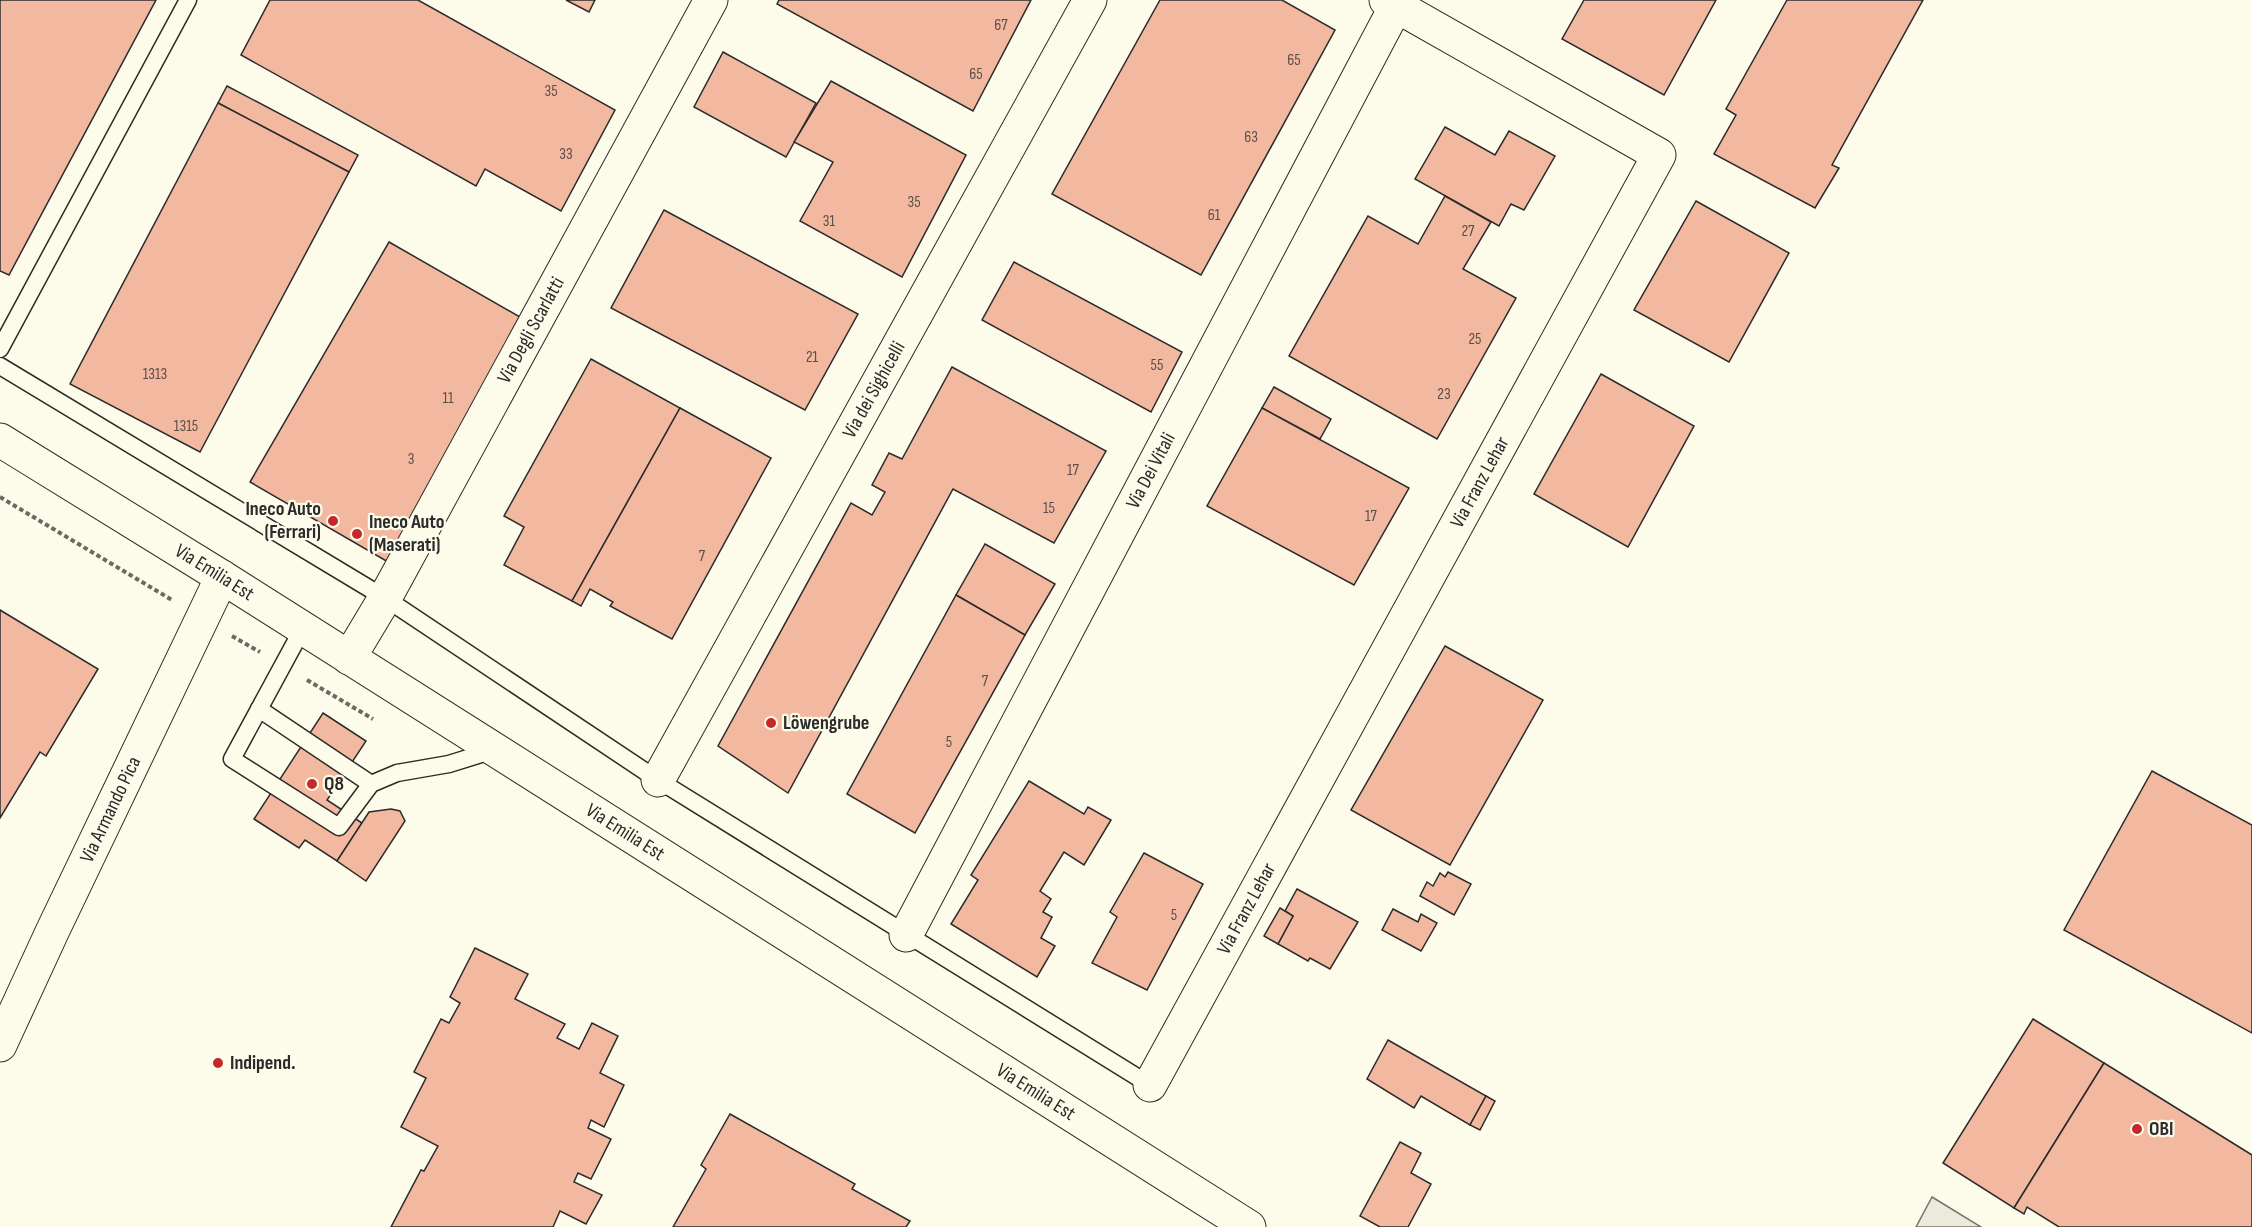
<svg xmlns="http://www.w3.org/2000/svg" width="2252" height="1227" font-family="'Sofia Sans Condensed',sans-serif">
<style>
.parking{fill:#eceadb;stroke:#74746e;stroke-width:1.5}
.building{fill:#f2b8a0;stroke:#2b2b2b;stroke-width:1.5}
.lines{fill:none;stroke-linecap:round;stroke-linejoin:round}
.service-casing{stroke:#2b2b2b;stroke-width:19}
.minor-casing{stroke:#2b2b2b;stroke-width:35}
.primary-casing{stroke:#2b2b2b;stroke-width:35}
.path{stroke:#6a6964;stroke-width:4;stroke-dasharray:4.5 3;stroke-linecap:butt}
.service{stroke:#fdfbea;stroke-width:16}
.minor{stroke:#fdfbea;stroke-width:33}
.primary{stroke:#fdfbea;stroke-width:33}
.poi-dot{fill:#c62828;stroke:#fdfbea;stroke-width:2}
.labels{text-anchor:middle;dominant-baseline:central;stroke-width:4.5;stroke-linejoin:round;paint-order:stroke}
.number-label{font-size:16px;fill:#5d4e48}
.street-label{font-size:20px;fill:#2b2b2b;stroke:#fdfbea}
.poi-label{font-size:20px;font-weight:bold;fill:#2b2b2b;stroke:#fdfbea;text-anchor:start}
</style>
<rect width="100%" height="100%" fill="#fdfbea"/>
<!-- parking -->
<polygon class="parking" points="1932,1197 1981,1227 1916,1227"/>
<!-- building -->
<g class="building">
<polygon points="0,0 156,0 9,275 0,271"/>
<polygon points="270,0 418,0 615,110 561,211 485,169 476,186 241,55"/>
<polygon points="566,0 595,0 589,12"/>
<polygon points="779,0 1031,0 973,111 777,4"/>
<polygon points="1160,0 1282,0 1335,30 1201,275 1052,194"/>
<polygon points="1584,0 1716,0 1664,95 1562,39"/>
<polygon points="1787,0 1923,0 1832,165 1839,168 1815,208 1714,154 1736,115 1726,109"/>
<polygon points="723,52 816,103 786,157 694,107"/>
<polygon points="831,81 966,155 902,277 800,221 833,162 794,142"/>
<polygon points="227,86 358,155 349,172 218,103"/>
<polygon points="218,103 349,172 200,452 70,384"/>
<polygon points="1445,127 1495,155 1509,131 1555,156 1524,210 1511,204 1499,226 1415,179"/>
<polygon points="1445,196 1491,222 1463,269 1516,298 1437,439 1289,356 1368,216 1418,244"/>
<polygon points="1696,201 1789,253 1729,362 1634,310"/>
<polygon points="664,210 858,314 805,410 611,308"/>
<polygon points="389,242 527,321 388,562 250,482"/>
<polygon points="1014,262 1182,352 1151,412 982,320"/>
<polygon points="591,359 680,408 572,601 504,565 524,527 504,516"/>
<polygon points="952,367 1106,451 1054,543 953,489 788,793 718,746 851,503 872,515 885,492 872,485 889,453 902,459"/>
<polygon points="1601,374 1694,426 1628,547 1534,494"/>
<polygon points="1274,387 1331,419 1320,439 1262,408"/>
<polygon points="680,408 771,458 672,639 610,606 613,602 590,589 581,606 572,601"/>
<polygon points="1262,408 1409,488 1354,585 1207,506"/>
<polygon points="985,544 1055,584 1025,635 956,595"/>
<polygon points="956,595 1025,635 915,833 847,794"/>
<polygon points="0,610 98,669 46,756 40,752 0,818"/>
<polygon points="1445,646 1543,700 1450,865 1351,810"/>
<polygon points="323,713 366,741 327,800 362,823 337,861 305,840 299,848 254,819"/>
<polygon points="2152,771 2252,825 2252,1033 2064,930"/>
<polygon points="1029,781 1084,814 1088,807 1111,820 1084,865 1064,852 1040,891 1051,899 1043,912 1052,917 1041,938 1055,946 1037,977 951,924 978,880 971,875"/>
<polygon points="391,809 400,811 405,821 366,881 337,861 369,812"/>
<polygon points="1144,853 1203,884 1147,990 1092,963 1117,917 1110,912"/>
<polygon points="1448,872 1471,884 1454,915 1420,896 1427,882 1433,886 1440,873 1445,877"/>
<polygon points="1297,889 1358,922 1330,969 1310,958 1308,961 1278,944 1293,916 1285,911"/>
<polygon points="1280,908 1293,916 1278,944 1264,936"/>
<polygon points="1393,909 1418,922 1421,914 1437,923 1421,951 1382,930"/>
<polygon points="475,948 528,974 515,999 565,1024 557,1038 579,1049 592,1023 618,1036 600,1073 624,1085 604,1127 591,1120 588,1128 611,1139 591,1179 578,1173 574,1182 602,1195 586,1224 560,1211 553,1227 391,1227 421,1170 424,1171 438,1146 401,1127 426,1078 414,1072 441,1019 449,1023 460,1003 450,997"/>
<polygon points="2033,1019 2104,1063 2014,1208 1943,1163"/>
<polygon points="1388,1040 1486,1096 1470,1125 1421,1096 1414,1108 1367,1079"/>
<polygon points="2104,1063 2252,1155 2252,1227 2059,1227 2027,1207 2024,1214 2014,1208"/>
<polygon points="1486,1096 1495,1101 1480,1130 1470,1125"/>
<polygon points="730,1114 855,1184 852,1189 910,1221 906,1227 673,1227 706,1169 701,1165"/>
<polygon points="1400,1142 1421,1153 1411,1173 1431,1184 1408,1227 1380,1227 1360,1216"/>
</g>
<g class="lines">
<defs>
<g id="service">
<polyline points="0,349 188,0"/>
<polyline points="0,366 385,598 658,780 1150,1085"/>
<polyline points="303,628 232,759 339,827 371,784 397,773 449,764 494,750"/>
<polyline points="259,709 371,784"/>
</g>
<g id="minor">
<path id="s1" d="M349,658L385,598L711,0"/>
<path id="s2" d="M658,780L1090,0"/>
<path id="s3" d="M906,935L1396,6"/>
<path id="s4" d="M0,1045L52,932L222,577"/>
<path id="s5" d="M1150,1085L1659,155L1386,0"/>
</g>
<g id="primary">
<path id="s6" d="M0,440L222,577L1249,1227"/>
</g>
</defs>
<!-- service casing -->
<use href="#service" class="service-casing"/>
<!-- minor casing -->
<use href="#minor" class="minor-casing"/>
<!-- primary casing -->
<use href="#primary" class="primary-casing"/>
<!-- path -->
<g class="path">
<polyline points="0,497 172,600"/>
<polyline points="232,636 260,652"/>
<polyline points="307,680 373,719"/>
</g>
<!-- service -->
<use href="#service" class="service"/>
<!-- minor -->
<use href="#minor" class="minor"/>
<!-- primary -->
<use href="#primary" class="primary"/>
</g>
<!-- markers -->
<g class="poi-dot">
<circle cx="333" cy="521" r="6"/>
<circle cx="357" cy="534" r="6"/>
<circle cx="771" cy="723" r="6"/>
<circle cx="312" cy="784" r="6"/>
<circle cx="218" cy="1063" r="6"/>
<circle cx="2137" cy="1129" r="6"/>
</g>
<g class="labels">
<!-- number labels -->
<g class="number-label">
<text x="1001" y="25">67</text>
<text x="1294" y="60">65</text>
<text x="976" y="74">65</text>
<text x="551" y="91">35</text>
<text x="1251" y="137">63</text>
<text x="566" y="154">33</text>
<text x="914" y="202">35</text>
<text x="1214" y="215">61</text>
<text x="829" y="221">31</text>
<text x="1468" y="231">27</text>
<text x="1475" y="339">25</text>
<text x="812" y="357">21</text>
<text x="1157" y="365">55</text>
<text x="155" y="374">1313</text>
<text x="1444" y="394">23</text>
<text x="448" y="398">11</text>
<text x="186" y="426">1315</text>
<text x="411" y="459">3</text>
<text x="1073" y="470">17</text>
<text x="1049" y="508">15</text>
<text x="1371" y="516">17</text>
<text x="702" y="556">7</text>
<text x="985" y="681">7</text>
<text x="949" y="742">5</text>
<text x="1174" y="915">5</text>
</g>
<!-- street labels -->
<g class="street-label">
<text stroke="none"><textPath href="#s1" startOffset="375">Via Degli Scarlatti</textPath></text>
<text stroke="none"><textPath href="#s2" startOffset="446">Via dei Sighicelli</textPath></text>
<text stroke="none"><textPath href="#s3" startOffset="525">Via Dei Vitali</textPath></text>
<text stroke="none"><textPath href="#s5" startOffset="687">Via Franz Lehar</textPath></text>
<text stroke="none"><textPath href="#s6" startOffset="252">Via Emilia Est</textPath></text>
<text stroke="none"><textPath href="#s4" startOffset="260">Via Armando Pica</textPath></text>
<text stroke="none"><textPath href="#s6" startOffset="738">Via Emilia Est</textPath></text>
<text stroke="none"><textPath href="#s5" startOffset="201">Via Franz Lehar</textPath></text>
<text stroke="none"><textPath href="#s6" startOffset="1224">Via Emilia Est</textPath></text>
</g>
<!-- poi labels -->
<g class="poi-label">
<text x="321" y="509" text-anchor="end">Ineco Auto<tspan x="321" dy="23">(Ferrari)</tspan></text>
<text x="369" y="522">Ineco Auto<tspan x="369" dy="23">(Maserati)</tspan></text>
<text x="783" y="723">Löwengrube</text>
<text x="324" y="784">Q8</text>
<text x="230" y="1063">Indipend.</text>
<text x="2149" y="1129">OBI</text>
</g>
</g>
</svg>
